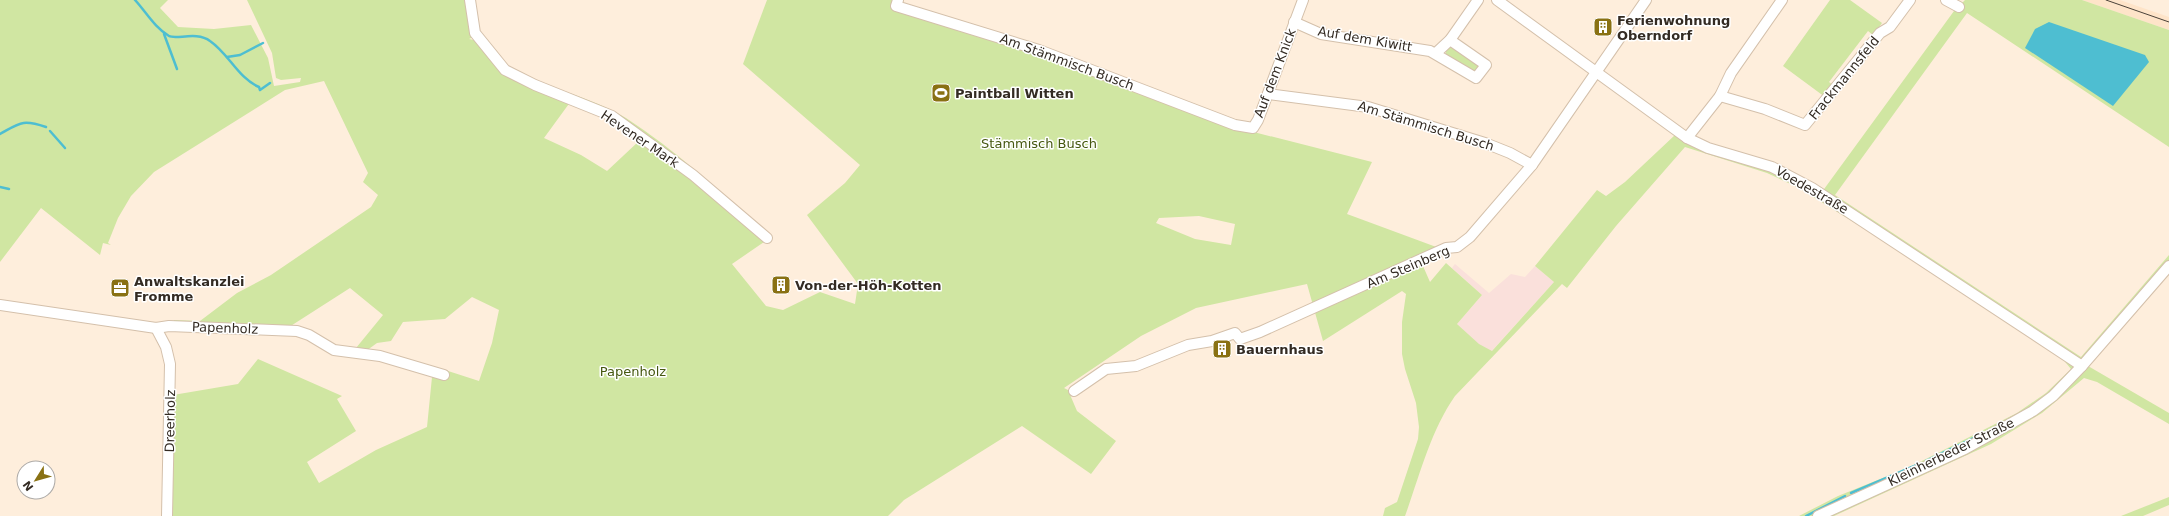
<svg xmlns="http://www.w3.org/2000/svg" width="2169" height="516" font-family="'DejaVu Sans',sans-serif">
<style>
.built{fill:#fee4c9}
.industrial{fill:#fae0db}
.green{fill:#d0e6a2;fill-rule:evenodd}
.water{fill:#4ebed1}
.lines{fill:none;stroke-linecap:round;stroke-linejoin:round}
.stream{stroke:#4ebed1;stroke-width:2.5}
.minor-casing{stroke:#d4c0ab;stroke-width:12}
.minor{stroke:#fff;stroke-width:10}
.tram{stroke:#4b4239;stroke-width:1}
.labels{text-anchor:middle;dominant-baseline:central;stroke-width:3;stroke-linejoin:round;paint-order:stroke}
.poi-label{font-size:13px;font-weight:bold;fill:#332b23;stroke:#fff;text-anchor:start}
.street-label{font-size:13px;fill:#332b23;stroke:#fff}
.park-label{font-size:13px;fill:#465810;stroke:#fff}
</style>
<rect width="100%" height="100%" fill="#feeedc"/>
<!-- built -->
<polygon class="built" points="2082,0 2120,0 2169,17 2169,30"/>
<!-- industrial -->
<polygon class="industrial" points="1455,264 1489,293 1511,274 1525,277 1535,266 1554,282 1489,354 1457,324 1482,295 1452,268"/>
<!-- green -->
<g class="green">
<path d="M0,0H168L160,8L178,27L214,29L251,25L268,58L274,86L300,82L301,78L281,80L276,78L272,53L247,0H472L478,35L469,39L474,40L495,64L549,87L551,86C576,96 603,104 626,118C677,151 722,194 768,233L773,238L764,242L732,264L766,306L783,310L820,292L855,304L858,284L807,215L845,183L860,165L743,64L767,0H898L896,9L1069,63L1238,128L1372,162L1347,214L1439,248L1419,257L1430,282L1446,263L1482,295L1457,324L1479,344L1492,351L1554,282L1535,266L1597,190L1606,196L1625,182L1675,135L1787,178L1819,196L1954,11L1965,0H2082L2169,30V147L1967,13L1835,195L2081,357L2169,255V272L2088,366L2169,413V424L2097,382L2084,378L2042,413L1991,444L1834,516H1799L1838,496L1910,467L2017,413L2046,393L2071,369L2061,357L1935,273L1799,188L1767,173L1685,147L1616,226L1567,288L1562,284L1455,396C1430,432 1420,475 1405,516H1383L1385,508L1397,502L1418,439L1419,427L1416,403L1405,369L1402,354V322L1406,294L1402,291L1323,341L1307,284L1196,308L1141,336L1064,388L1068,390L1077,411L1116,441L1091,474L1022,426L904,500L888,516H172L173,395L238,384L258,359L342,396L337,399L356,431L307,462L319,483L376,450L427,427L432,377L445,370L479,381L492,343L499,310L472,297L445,319L403,322L391,341L377,343L366,351L356,348L383,315L350,288L286,329L172,324L174,320L200,321L237,293L271,275L371,207L378,195L363,182L368,173L324,81L285,90L154,172L131,196L118,218L108,243L111,245L103,243L100,255L41,208L0,262ZM571,101L630,126L639,141L607,171L581,155L544,138ZM1199,216L1235,224L1231,245L1195,239L1156,223L1159,218Z"/>
<polygon points="1830,0 1850,0 1882,23 1873,35 1868,31 1829,82 1834,86 1825,97 1783,66"/>
<polygon points="1450,46 1480,66 1475,73 1446,56 1446,49"/>
<polygon points="2169,497 2169,505 2143,516 2121,516"/>
</g>
<!-- water -->
<polygon class="water" points="2049,22 2145,55 2149,62 2113,106 2025,48 2035,29"/>
<g class="lines">
<!-- stream -->
<g class="stream">
<path d="M135,0C146,12 155,28 169,36C176,40 197,31 210,41C229,54 238,78 259,87L260,90L270,83"/>
<polyline points="164,34 177,69"/>
<polyline points="227,57 240,55 263,43"/>
<polyline points="50,131 65,148"/>
<path d="M0,134C20,123 22,119 46,127"/>
<polyline points="0,187 9,189"/>
<polyline points="1926,461 1976,437"/>
<polyline points="1851,493 1919,464"/>
<polyline points="1806,516 1845,496"/>
</g>
<defs>
<g id="minor">
<polyline points="470,0 475,33 505,70 535,85 612,116 693,175 767,238"/>
<polyline points="898,0 896,6 1039,50 1235,125 1253,128 1258,120 1303,0"/>
<polyline points="1497,0 1687,138 1708,148 1772,167 1812,188 2082,366"/>
<polyline points="1782,0 1731,73 1720,96 1765,109 1805,125 1880,33 1890,27 1910,0"/>
<polyline points="1946,0 1959,7"/>
<polyline points="1294,22 1321,34 1430,51 1476,78 1486,65 1450,40"/>
<polyline points="1436,53 1450,40 1478,0"/>
<polyline points="1268,94 1368,107 1485,143 1510,153 1532,165"/>
<polyline points="1687,138 1720,96"/>
<polyline points="0,305 156,328 169,326 297,331 309,335 334,350 380,356 444,375"/>
<polyline points="156,328 166,347 170,364 167,516"/>
<polyline points="1074,391 1106,369 1136,366 1188,345 1212,341 1235,333 1240,339 1260,332 1446,248 1457,247 1470,237 1532,165 1646,0"/>
<polyline points="1818,516 1965,449 2033,411 2053,396 2082,366 2169,266"/>
</g>
</defs>
<!-- minor casing -->
<use href="#minor" class="minor-casing"/>
<!-- minor -->
<use href="#minor" class="minor"/>
<!-- tram -->
<polyline class="tram" points="2106,0 2169,22"/>
</g>
<!-- icons -->
<defs>
<symbol id="building-square" viewBox="-11 -11 22 22"><rect x="-9" y="-9" width="18" height="18" rx="4" fill="#897113" stroke="#fff"/><path d="M-4-6H4V6H1V3H-1V6H-4ZM-2.5-4.3h1.7v1.8h-1.7ZM.8-4.3h1.7v1.8H.8ZM-2.5-1h1.7V.8h-1.7ZM.8-1h1.7V.8H.8Z" fill="#fff"/></symbol>
<symbol id="stadium-square" viewBox="-11 -11 22 22"><rect x="-9" y="-9" width="18" height="18" rx="4" fill="#897113" stroke="#fff"/><path d="M0-5a6.5 5 0 1 0 0 10a6.5 5 0 1 0 0-10ZM-3.5-1.8h7v3.6h-7Z" fill="#fff"/></symbol>
<symbol id="office-square" viewBox="-11 -11 22 22"><rect x="-9" y="-9" width="18" height="18" rx="4" fill="#897113" stroke="#fff"/><path d="M-6-3h4V-5.5h4V-3h4V5H-6ZM-1-4.5V-3h2v-1.5ZM-6 0V1H6V0Z" fill="#fff"/></symbol>
</defs>
<g fill-rule="evenodd">
<use href="#building-square" x="1592" y="16" width="22" height="22"/>
<use href="#stadium-square" x="930" y="82" width="22" height="22"/>
<use href="#building-square" x="770" y="274" width="22" height="22"/>
<use href="#office-square" x="109" y="277" width="22" height="22"/>
<use href="#building-square" x="1211" y="338" width="22" height="22"/>
</g>
<g class="labels">
<!-- poi labels -->
<g class="poi-label">
<text x="1617" y="20">Ferienwohnung<tspan x="1617" dy="15">Oberndorf</tspan></text>
<text x="955" y="93">Paintball Witten</text>
<text x="134" y="281">Anwaltskanzlei<tspan x="134" dy="15">Fromme</tspan></text>
<text x="795" y="285">Von-der-Höh-Kotten</text>
<text x="1236" y="349">Bauernhaus</text>
</g>
<!-- street labels -->
<g class="street-label">
<text transform="translate(1365 39) rotate(10)">Auf dem Kiwitt</text>
<text transform="translate(1067 62) rotate(20)">Am Stämmisch Busch</text>
<text transform="translate(1275 73) rotate(-69)">Auf dem Knick</text>
<text transform="translate(1844 78) rotate(-51)">Frackmannsfeld</text>
<text transform="translate(1426 126) rotate(17)">Am Stämmisch Busch</text>
<text transform="translate(640 139) rotate(34)">Hevener Mark</text>
<text transform="translate(1812 190) rotate(30)">Voedestraße</text>
<text transform="translate(1408 267) rotate(-23)">Am Steinberg</text>
<text transform="translate(225 328) rotate(2)">Papenholz</text>
<text transform="translate(170 421) rotate(-89)">Dreerholz</text>
<text transform="translate(1951 452) rotate(-26)">Kleinherbeder Straße</text>
</g>
<!-- park labels -->
<g class="park-label">
<text x="1039" y="143">Stämmisch Busch</text>
<text x="633" y="371">Papenholz</text>
</g>
</g>
<!-- north arrow -->
<g transform="translate(36 480) rotate(233)"><circle r="19" fill="#ffffff" stroke="#adaaa7"/>
<path d="M0-3L7 15L0 10L-7 15Z" fill="#897113"/>
<text y="-6" font-size="11" font-weight="bold" text-anchor="middle" fill="#332b23">N</text>
</g>
</svg>
